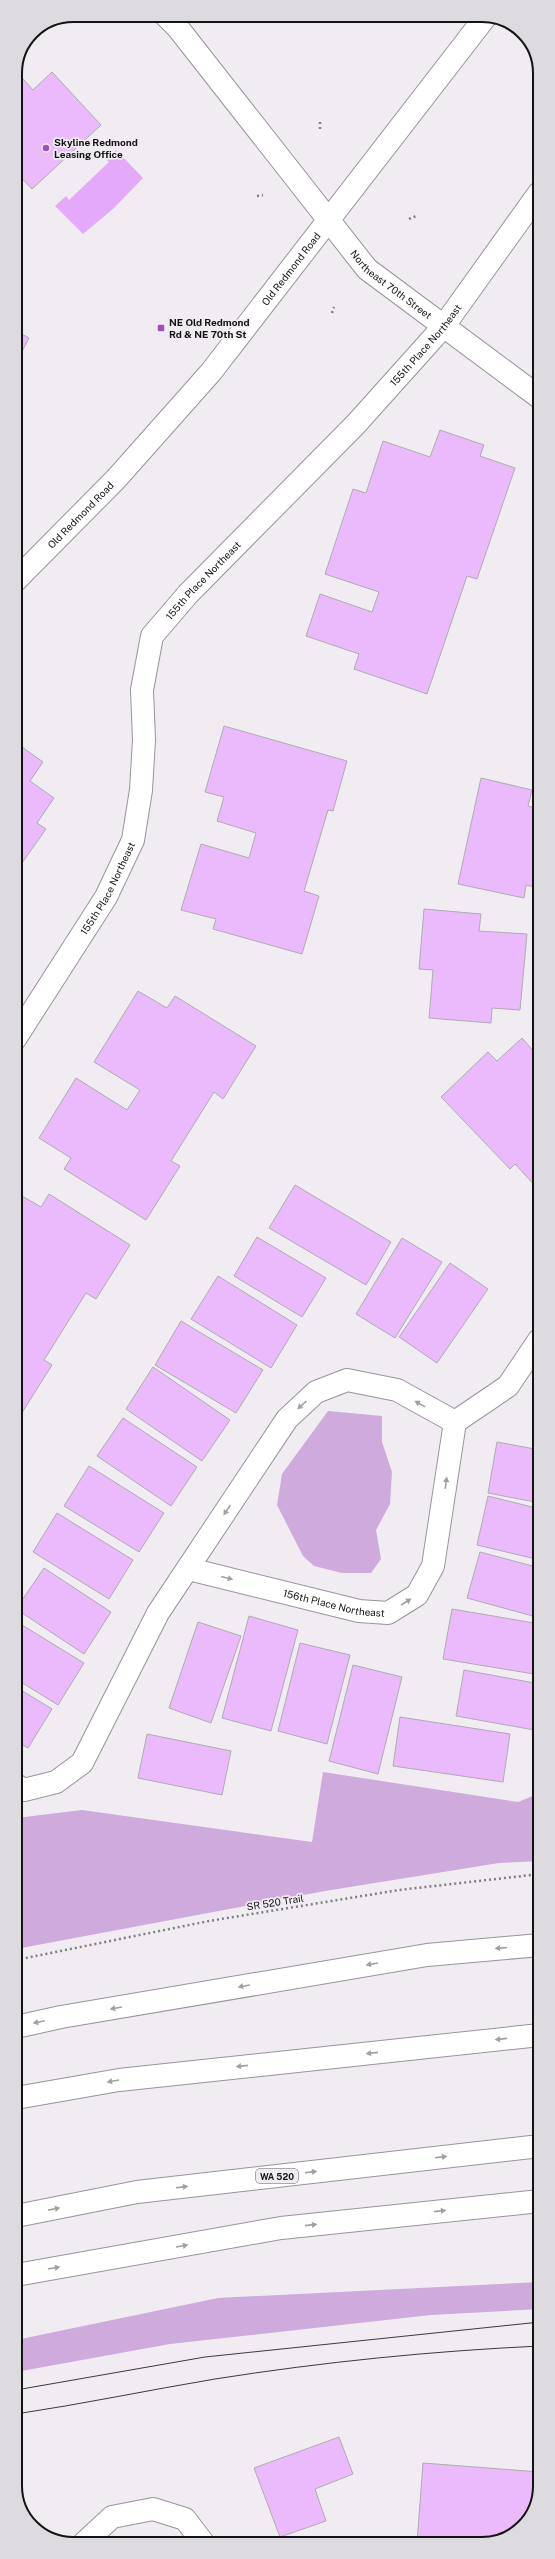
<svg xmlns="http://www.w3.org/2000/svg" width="555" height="2559" font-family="'Public Sans',sans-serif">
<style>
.green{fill:#cfaadd}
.water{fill:#e5a9fc}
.building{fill:#eabafc;stroke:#afabb0}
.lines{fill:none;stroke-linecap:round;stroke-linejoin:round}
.minor-casing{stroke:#98949a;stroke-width:24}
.major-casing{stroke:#98949a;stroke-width:24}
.highway-casing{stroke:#98949a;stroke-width:24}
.path{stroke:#817e82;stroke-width:2.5;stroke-dasharray:2 3;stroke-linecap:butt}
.minor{stroke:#fff;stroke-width:22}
.major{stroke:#fff;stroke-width:22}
.highway{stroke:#fff;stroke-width:22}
.tram{stroke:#3d3a3d;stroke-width:1}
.oneway{fill:#a1a0a1}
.poi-dot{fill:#a14ebe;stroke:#f0ecf2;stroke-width:1.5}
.labels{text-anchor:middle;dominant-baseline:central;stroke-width:3.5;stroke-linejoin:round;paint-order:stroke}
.shield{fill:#f0ecf2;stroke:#565357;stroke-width:1}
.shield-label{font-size:9px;font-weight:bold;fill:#141214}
.poi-label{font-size:10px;font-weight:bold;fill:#141214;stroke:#f0ecf2;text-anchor:start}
.street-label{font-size:10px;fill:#141214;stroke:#f0ecf2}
.rim{fill:none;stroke:#141214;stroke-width:2}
</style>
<rect width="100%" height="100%" fill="#f0ecf2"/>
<!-- green -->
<g class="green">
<polygon points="328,1411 382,1416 382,1442 392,1472 390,1504 376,1530 381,1559 371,1573 342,1573 314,1566 303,1556 277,1505 282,1474"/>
<polygon points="323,1772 518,1802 540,1793 540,1861 499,1863 325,1891 16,1949 16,1818 82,1810 312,1842"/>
<polygon points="540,2282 540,2309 431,2315 170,2344 16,2372 16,2340 218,2298"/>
</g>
<!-- water -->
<polygon class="water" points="116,150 143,178 114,208 83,234 55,206 66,196 69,200 109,162 106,159"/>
<!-- building -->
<g class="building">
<polygon points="16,71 33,90 52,72 101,125 32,189 15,171"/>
<polygon points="15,330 29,338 15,365"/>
<polygon points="440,430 484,445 480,456 515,468 477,579 467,576 427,694 354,669 359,654 306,636 320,594 372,612 379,592 325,574 353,489 366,493 383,441 430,457"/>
<polygon points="224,726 347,761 333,811 328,810 304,891 319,896 302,954 213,929 216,919 181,910 201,844 249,858 256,833 217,821 224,797 205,792"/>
<polygon points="15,742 43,762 30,781 54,798 37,823 46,829 17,870"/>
<polygon points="481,778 532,790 528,806 539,809 539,888 526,885 524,898 458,884"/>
<polygon points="424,909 481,914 479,931 527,934 520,1010 492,1008 491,1023 429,1018 433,970 419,969"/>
<polygon points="138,991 167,1008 175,996 256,1046 223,1099 214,1092 171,1161 180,1166 146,1220 64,1169 71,1158 39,1138 76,1078 127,1110 140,1090 94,1062"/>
<polygon points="522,1038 539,1057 539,1190 515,1164 510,1169 441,1097 488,1052 497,1061"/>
<polygon points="295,1185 391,1242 366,1285 269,1228"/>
<polygon points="15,1192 41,1207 49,1194 130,1245 96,1299 86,1293 44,1360 52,1365 18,1419 16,1417"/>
<polygon points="257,1237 326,1278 302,1317 234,1276"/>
<polygon points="402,1238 442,1262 395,1338 356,1314"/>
<polygon points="450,1263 488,1289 437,1363 399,1337"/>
<polygon points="218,1276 297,1325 271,1368 191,1319"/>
<polygon points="181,1321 263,1370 236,1413 155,1365"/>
<polygon points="153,1367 230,1420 202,1461 126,1409"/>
<polygon points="123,1418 197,1467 171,1506 97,1456"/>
<polygon points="497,1442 540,1450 540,1503 488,1493"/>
<polygon points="89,1466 164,1513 139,1552 64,1506"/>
<polygon points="488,1496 540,1509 540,1560 477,1545"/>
<polygon points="57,1513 133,1560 109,1599 33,1552"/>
<polygon points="480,1552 540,1568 540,1618 467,1598"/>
<polygon points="44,1568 111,1612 84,1654 16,1609"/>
<polygon points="452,1609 540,1624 540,1675 443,1659"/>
<polygon points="249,1616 298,1630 271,1731 222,1718"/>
<polygon points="198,1622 241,1636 211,1723 169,1708"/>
<polygon points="22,1625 84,1663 58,1705 16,1679 16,1635"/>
<polygon points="300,1643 350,1655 327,1744 278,1731"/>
<polygon points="353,1665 402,1677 378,1774 329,1761"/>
<polygon points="464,1670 540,1684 540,1731 456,1716"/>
<polygon points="16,1687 52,1709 28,1748 16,1741"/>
<polygon points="400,1717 510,1734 503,1782 393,1766"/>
<polygon points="147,1734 231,1751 222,1795 138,1778"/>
<polygon points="339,2437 353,2474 315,2489 326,2521 280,2537 254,2468"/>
<polygon points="423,2463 540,2472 540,2486 526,2524 493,2543 417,2543"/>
</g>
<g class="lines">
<defs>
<g id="minor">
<path id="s1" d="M165,15L178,28L367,269L539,397"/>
<path id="s2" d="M15,1039L106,897L133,840L141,790L144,740L142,690L152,636L188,594L356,424L443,327L539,193"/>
<path id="s3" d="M189,1569L359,1611L388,1613L417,1595L433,1566L455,1422L508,1386L539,1340"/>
<polyline points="16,1785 24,1790 56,1782 82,1763 158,1613 287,1419 316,1392 347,1380 397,1390 455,1422"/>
<polyline points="83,2544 112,2517 153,2509 185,2519 204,2544"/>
</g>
<g id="major">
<path id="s4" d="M15,581L116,479L211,372L487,15"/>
</g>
<g id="highway">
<polyline points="16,2027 61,2017 427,1955 540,1945"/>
<polyline points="16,2098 119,2080 540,2035"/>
<polyline points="16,2216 137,2192 540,2146"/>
<polyline points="16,2275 281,2228 540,2201"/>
</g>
</defs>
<!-- minor casing -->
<use href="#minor" class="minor-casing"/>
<!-- major casing -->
<use href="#major" class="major-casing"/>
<!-- highway casing -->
<use href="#highway" class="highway-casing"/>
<!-- path -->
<g class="path">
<polyline points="320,129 320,121"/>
<polyline points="257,196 263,195"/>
<polyline points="409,219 416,216"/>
<polyline points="332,313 334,307"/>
<polyline points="16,1960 209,1921 399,1890 540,1874"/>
</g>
<!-- minor -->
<use href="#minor" class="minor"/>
<!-- major -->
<use href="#major" class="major"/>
<!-- highway -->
<use href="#highway" class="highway"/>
<!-- tram -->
<g class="tram">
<polyline points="16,2390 205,2357 540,2322"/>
<path d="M16,2414C83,2404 149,2390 215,2379C323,2362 432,2351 540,2346"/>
</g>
</g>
<!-- one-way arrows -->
<defs><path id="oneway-solid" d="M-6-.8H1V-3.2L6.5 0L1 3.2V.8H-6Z"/></defs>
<g class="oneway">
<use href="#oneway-solid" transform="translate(420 1404) rotate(-151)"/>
<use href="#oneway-solid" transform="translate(302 1405) rotate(138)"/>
<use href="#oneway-solid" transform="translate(446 1483) rotate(-82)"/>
<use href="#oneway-solid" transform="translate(227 1510) rotate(123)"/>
<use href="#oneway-solid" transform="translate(227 1578) rotate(14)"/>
<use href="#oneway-solid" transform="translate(406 1602) rotate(-32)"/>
<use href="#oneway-solid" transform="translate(501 1948) rotate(175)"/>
<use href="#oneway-solid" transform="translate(372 1964) rotate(170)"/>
<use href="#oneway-solid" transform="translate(244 1986) rotate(170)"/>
<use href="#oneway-solid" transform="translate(116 2008) rotate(170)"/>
<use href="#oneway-solid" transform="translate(39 2022) rotate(168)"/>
<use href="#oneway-solid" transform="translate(501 2039) rotate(174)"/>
<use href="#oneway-solid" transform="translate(372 2053) rotate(174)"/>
<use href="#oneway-solid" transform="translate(242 2066) rotate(174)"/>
<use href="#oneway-solid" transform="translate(113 2081) rotate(170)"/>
<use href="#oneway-solid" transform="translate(441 2157) rotate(-7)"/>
<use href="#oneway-solid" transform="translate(311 2172) rotate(-7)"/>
<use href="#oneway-solid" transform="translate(182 2187) rotate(-7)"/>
<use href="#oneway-solid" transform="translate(54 2209) rotate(-11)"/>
<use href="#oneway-solid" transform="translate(440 2211) rotate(-6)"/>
<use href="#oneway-solid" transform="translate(311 2225) rotate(-6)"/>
<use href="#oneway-solid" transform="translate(182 2246) rotate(-10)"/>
<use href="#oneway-solid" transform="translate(54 2268) rotate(-10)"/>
</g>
<!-- markers -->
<g class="poi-dot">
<circle cx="46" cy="148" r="4"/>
<rect x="157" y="324" width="8" height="8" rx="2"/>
</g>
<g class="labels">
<!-- shield labels -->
<rect class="shield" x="256" y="2169" width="42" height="14" rx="3"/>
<g class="shield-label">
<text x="277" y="2176">WA 520</text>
</g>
<!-- poi labels -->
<g class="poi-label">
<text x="54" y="142">Skyline Redmond<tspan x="54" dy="12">Leasing Office</tspan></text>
<text x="169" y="322">NE Old Redmond<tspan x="169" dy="12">Rd &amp; NE 70th St</tspan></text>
</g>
<!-- street labels -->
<g class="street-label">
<text stroke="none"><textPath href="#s4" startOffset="417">Old Redmond Road</textPath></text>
<text stroke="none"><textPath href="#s1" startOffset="353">Northeast 70th Street</textPath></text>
<text stroke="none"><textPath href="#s2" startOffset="837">155th Place Northeast</textPath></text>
<text stroke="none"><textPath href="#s4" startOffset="93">Old Redmond Road</textPath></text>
<text stroke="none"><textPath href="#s2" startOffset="513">155th Place Northeast</textPath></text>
<text stroke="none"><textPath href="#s2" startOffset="177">155th Place Northeast</textPath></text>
<text stroke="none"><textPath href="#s3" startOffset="149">156th Place Northeast</textPath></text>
<text transform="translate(275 1902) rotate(-9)">SR 520 Trail</text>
</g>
</g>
<!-- crop -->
<path d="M0 0H555V2559H0ZM73 22H482A51 51 0 0 1 533 73V2486A51 51 0 0 1 482 2537H73A51 51 0 0 1 22 2486V73A51 51 0 0 1 73 22Z" fill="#dedbe0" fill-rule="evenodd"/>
<path class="rim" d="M73 22H482A51 51 0 0 1 533 73V2486A51 51 0 0 1 482 2537H73A51 51 0 0 1 22 2486V73A51 51 0 0 1 73 22Z"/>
</svg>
